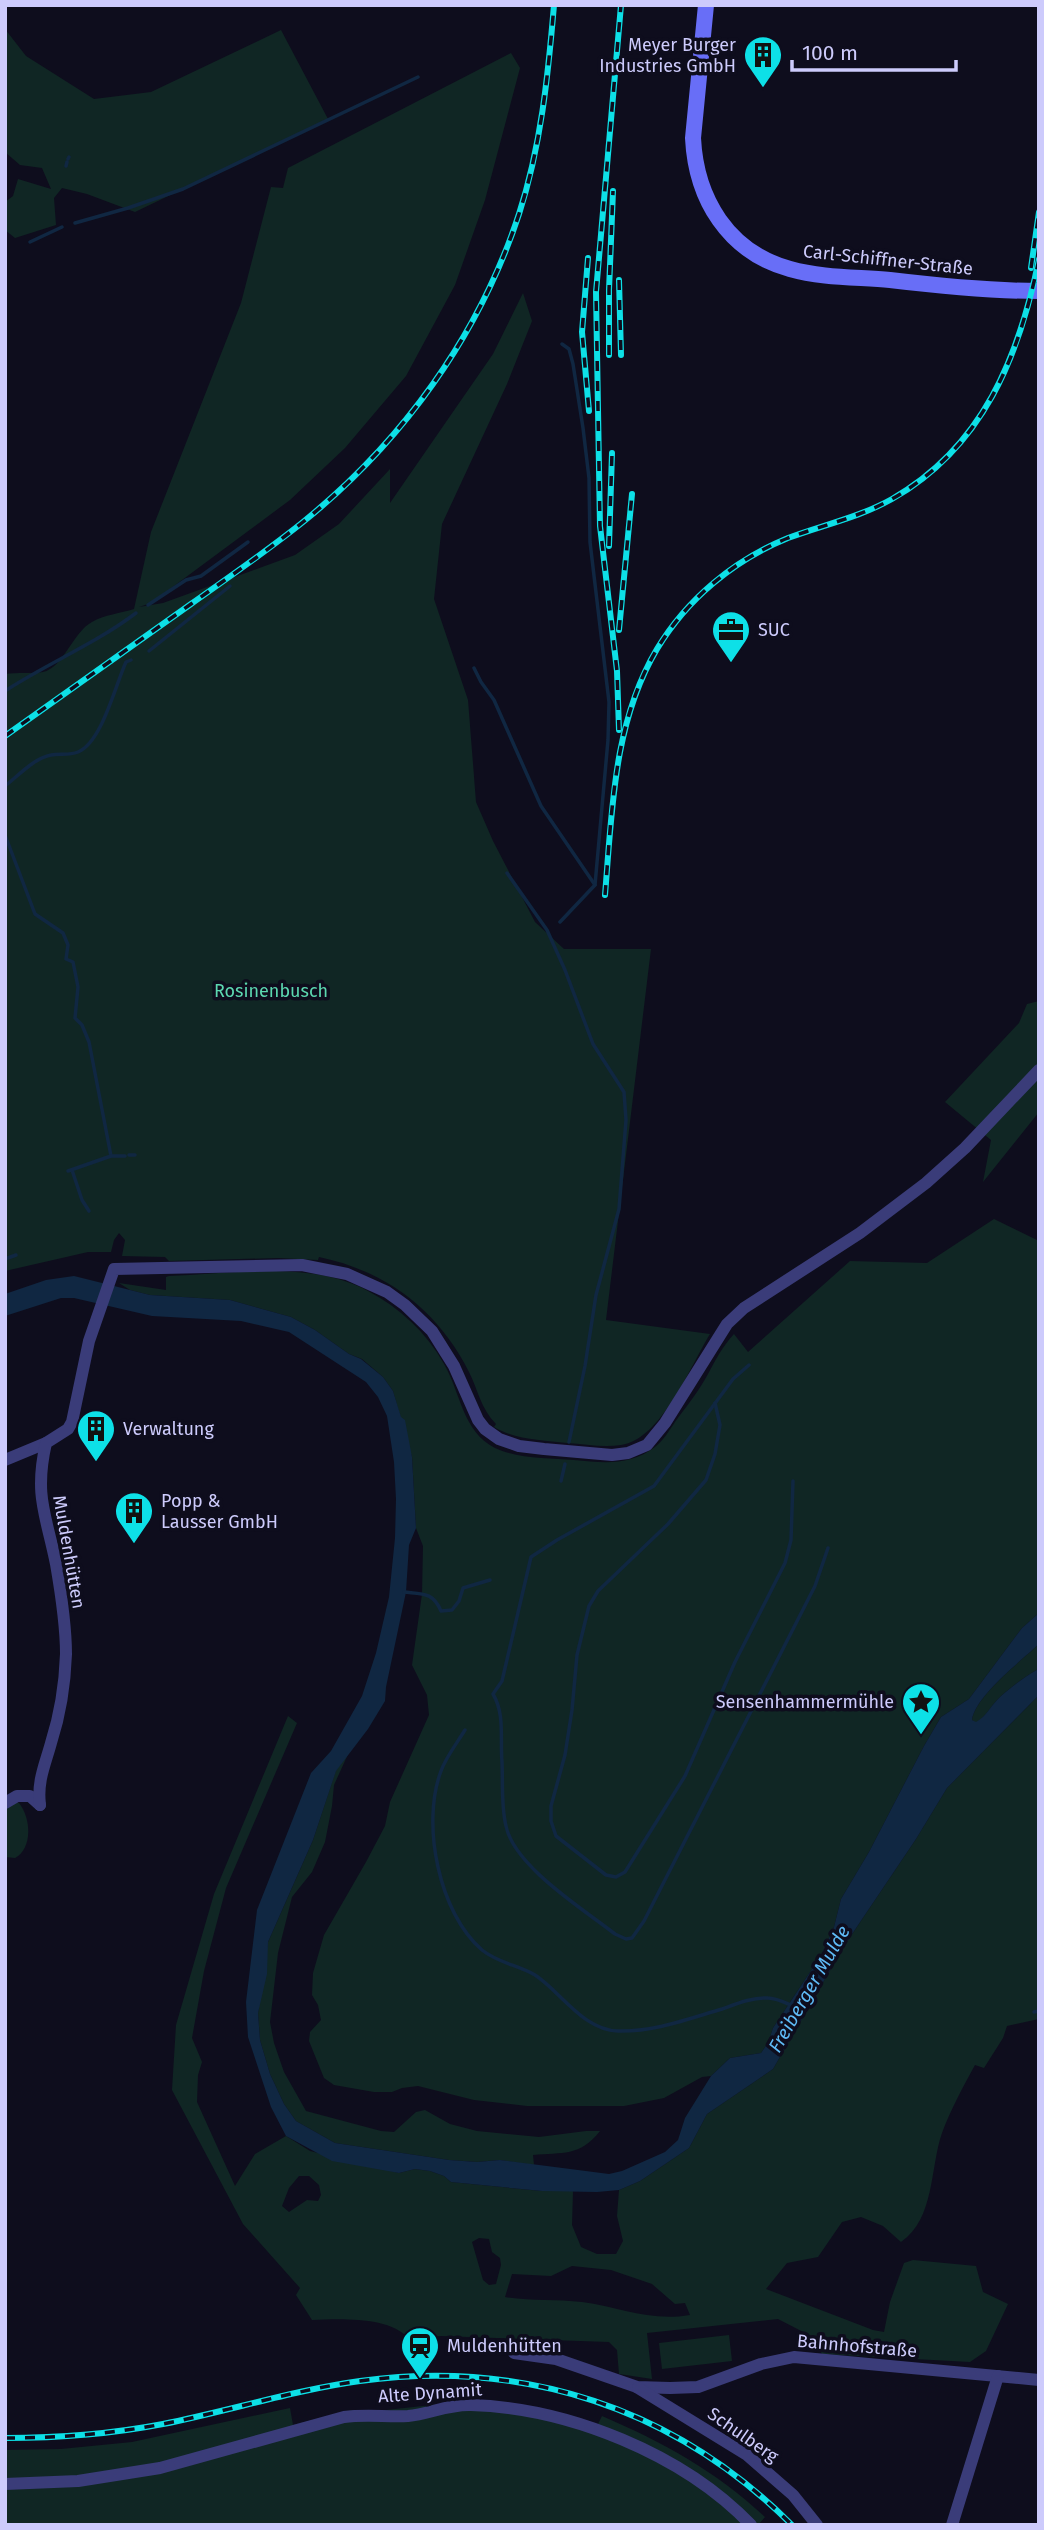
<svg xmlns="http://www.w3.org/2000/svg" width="1044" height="2530" font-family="'Fira Sans',sans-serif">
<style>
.green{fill:#102624;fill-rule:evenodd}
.water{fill:#102742}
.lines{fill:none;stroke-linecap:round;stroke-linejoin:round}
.stream{stroke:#102742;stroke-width:3.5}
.minor{stroke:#3a3c79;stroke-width:12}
.secondary{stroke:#686ef7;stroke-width:16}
.rail-casing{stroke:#0de0e7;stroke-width:6}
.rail{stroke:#0e0d1d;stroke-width:3.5;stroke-dasharray:10;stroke-linecap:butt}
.labels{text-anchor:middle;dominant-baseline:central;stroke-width:7;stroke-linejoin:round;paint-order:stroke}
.poi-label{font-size:18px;fill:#cdcbfc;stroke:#0e0d1d;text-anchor:start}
.street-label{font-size:18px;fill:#cdcbfc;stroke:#0e0d1d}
.park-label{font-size:18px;fill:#5cd7b0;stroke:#0e0d1d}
.water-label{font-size:19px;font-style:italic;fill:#5fbaf6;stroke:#0e0d1d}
</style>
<rect width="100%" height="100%" fill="#0e0d1d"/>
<!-- green -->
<g class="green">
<polygon points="5,29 26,56 94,99 151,92 281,30 328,119 135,212 87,194 62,188 54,198 56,225 15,238 5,230 5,202 13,196 18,179 51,189 42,168 20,165 5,152"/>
<path d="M511,53L520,68L485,200L455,285L406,376L345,448L290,500L151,603L139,607L163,603L295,555L339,524L390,469V503L493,354L523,293L532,321L507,384L442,524L434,599L468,700L476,802L493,841L535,922L564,949H651L606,1320L710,1334C691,1365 661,1440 621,1445C603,1448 585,1444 567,1443C542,1440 516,1440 494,1427L496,1424C481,1409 478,1390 469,1372C438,1310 386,1271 319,1257L318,1260L278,1258L169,1261L165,1257L122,1256L125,1240L119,1233L114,1240L111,1252H88L5,1271V674C17,672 35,674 43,672C63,668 73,632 92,622C104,615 121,613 134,609L151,532L241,303L271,187L283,188L288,168Z"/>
<polygon points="1039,1001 1039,1112 983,1182 991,1140 945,1102 1019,1023 1027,1004"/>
<path d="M994,1219L1039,1241V1613L1022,1628L969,1699L941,1717L924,1746L869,1852L841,1899L834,1927L822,1954L773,2028L768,2043L761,2053L730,2058L711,2076L702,2077L664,2098L624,2106H527L474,2100L418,2086L402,2088L392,2092H374L334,2085L324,2078L309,2041L310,2032L321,2020L318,2005L312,1995L313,1973L324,1935L366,1862L385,1826L390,1802L429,1715L427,1695L412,1665L422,1594L423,1546L416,1528L412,1457L393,1391L383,1377L362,1359L349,1354L315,1330L291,1317L230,1300L150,1295L130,1290L119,1283L166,1290V1277L169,1276C232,1274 311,1260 368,1291C400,1308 426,1332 444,1364C461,1393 462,1431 495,1448C518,1459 549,1458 574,1460C604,1463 630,1466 655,1447C663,1441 669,1431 675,1422C686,1407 699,1391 708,1374C716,1359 722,1347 734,1334L748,1352L850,1261L927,1263Z"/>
<path d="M1039,1644V1669C1029,1673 1009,1689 1000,1697C991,1705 987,1716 976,1723L972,1720C975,1696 1021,1661 1039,1644Z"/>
<path d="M1039,1695V2019L1007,2026L1003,2038L984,2068L975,2065C963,2087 951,2109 942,2133C930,2167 935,2219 901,2242L883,2226L861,2217L842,2222L818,2257L787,2263L766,2289L873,2330L884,2332L890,2302L904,2263L913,2260L976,2266L983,2292L1008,2304L986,2351L970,2362L822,2354L811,2336L778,2319L647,2333L652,2379L619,2374L617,2350L609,2342L441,2336L409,2339C390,2316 339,2319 312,2320L296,2295L300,2288L243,2224L172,2090L176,2025L214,1894L288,1716L297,1723L226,1888L204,1971L192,2038L202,2062L198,2075L197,2102L235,2186L255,2154L286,2136L310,2151L399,2173L415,2169L430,2171L444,2176L451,2182L542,2191H573L572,2225L581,2247L597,2254H616L623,2241L617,2216L619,2190L640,2181L689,2148L707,2114L773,2069L844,1946L916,1839L947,1788ZM299,2176H309L319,2185L321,2195L318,2201L307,2200L289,2212L282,2206L289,2188ZM479,2238L489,2239L492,2252L500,2258L501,2265L496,2284L489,2285L483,2280L472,2242ZM572,2266L611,2270L652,2284L675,2304L685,2303L690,2315C650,2322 620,2307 582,2302C556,2299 530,2301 505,2297L512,2274L551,2276Z"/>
<path d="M349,1752L334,1785L332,1806L325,1842L312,1872L292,1897L278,1953L270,2022L274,2043L284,2072L306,2111L381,2131L394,2132L416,2112L425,2110L450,2124L477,2131L539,2137L586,2131H600C580,2157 562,2152 533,2155L534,2165L500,2160L477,2162L449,2160L335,2143L296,2121L284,2104L270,2074L260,2040L258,2013L268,1942L313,1840L336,1770Z"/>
<path d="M15,1802L19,1803C31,1818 33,1848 15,1858L5,1857V1808Z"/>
<polygon points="729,2335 732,2361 662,2369 659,2343"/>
<path d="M450,2403L596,2428L602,2416C663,2442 717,2472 765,2517L758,2525H5V2450L61,2449L132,2442L290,2408L293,2425L352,2410H386Z"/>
</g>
<!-- water -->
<path class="water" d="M74,1276L150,1295L230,1300L291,1317L315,1330L349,1354L361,1359L383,1377L393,1391L401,1417L405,1420L412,1457L416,1528L409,1545L406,1592L386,1687L385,1701L368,1729L336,1771L313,1840L268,1942L267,1974L258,2013L260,2040L270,2074L284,2104L296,2121L335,2143L449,2160L477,2162L500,2160L609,2174L622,2171L665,2152L678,2140L685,2118L711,2076L730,2058L761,2053L768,2043L773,2028L822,1954L834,1927L841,1899L869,1852L924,1746L941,1717L969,1699L1022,1628L1039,1613V1644C1021,1661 975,1696 972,1720L976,1722C987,1716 991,1705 1000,1697C1009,1689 1029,1673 1039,1669V1695L947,1788L916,1839L844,1946L773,2069L707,2114L689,2148L640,2181L619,2190L597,2192L542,2191L451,2182L444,2176L430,2171L415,2169L399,2173L332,2161L286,2136L271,2107L248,2037L246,2002L257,1910L311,1773L331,1751L362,1696L376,1653L389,1597L395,1538L396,1499L394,1462L387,1416L378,1397L366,1382L289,1332L241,1321L152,1316L74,1298H61L5,1316V1294L46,1280Z"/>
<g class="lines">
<!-- stream -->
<g class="stream">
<polyline points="68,159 69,157"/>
<polyline points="66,166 67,162"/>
<polyline points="75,223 128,208 183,189 418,77"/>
<polyline points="30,242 62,227"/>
<polyline points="148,605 186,580 201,576 248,542"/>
<polyline points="149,651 230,586"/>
<polyline points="474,668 481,682 494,700 541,806 595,885"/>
<path d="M5,691C48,663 95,644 136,613"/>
<path d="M5,786C18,776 34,758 51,755C60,753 68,756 78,752C102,742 115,686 126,662L131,660"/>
<polyline points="5,835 35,914 63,933 68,945 66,959 73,962 78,987 75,1018 82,1025 89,1042 111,1156"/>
<polyline points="507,873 547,930 565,970 593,1044 624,1092 626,1120 619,1209 596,1295 585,1366 569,1442"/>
<polyline points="560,922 595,885 608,740 609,702 590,542 589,478 583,428 573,364 569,349 562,344"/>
<polyline points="129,1155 135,1155"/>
<polyline points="72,1170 82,1200 89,1211"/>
<polyline points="68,1171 111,1156 125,1156"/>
<polyline points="5,1259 16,1255"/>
<path d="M749,1365L733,1379L654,1486L557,1540L531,1557L502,1681L493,1694C505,1714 500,1739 502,1762C503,1783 501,1806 506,1826C514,1866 583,1909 615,1934L626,1939L632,1938L644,1921L815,1586L828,1548"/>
<polyline points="715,1403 720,1425 715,1454 706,1480 668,1524 598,1591 589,1606 577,1655 572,1710 565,1755 551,1806 551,1821 556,1836 606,1875 616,1877 625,1872 685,1776 735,1662 785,1563 791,1540 793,1481"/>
<polyline points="561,1481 565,1464"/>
<path d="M404,1592C423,1594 433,1592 441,1611L452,1610L459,1601L463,1588L490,1580"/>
<path d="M465,1730C457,1743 446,1757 441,1771C421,1824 439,1913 482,1950C498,1963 518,1965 535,1975C561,1992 583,2030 618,2031C654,2032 688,2019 722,2009C736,2004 753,1997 768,1998C776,1998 786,2003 793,2006"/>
<polyline points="1034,2012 1039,2011"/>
</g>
<!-- minor -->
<g class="minor">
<polyline points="5,1460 46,1443"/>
<polyline points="5,1803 17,1796 30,1796 40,1805"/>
<path d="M40,1805C37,1781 45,1765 51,1743C60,1715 65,1683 66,1654C66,1624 61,1593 56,1564C46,1514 34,1496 46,1443L68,1429L72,1422L89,1341L114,1269L302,1265L347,1274L387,1292L405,1305L432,1331L454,1366L478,1420L485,1429L499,1439L519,1446L544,1449L612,1455L628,1453L647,1445L665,1423L727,1324L744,1308L860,1233L926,1183L965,1148L1039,1070"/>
<polyline points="514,2353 556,2359 637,2387 670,2388 698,2387 761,2364 794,2357 1039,2380"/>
<polyline points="638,2388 747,2455 793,2495 817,2525"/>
<path d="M5,2484L78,2481L160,2468L344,2417C365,2414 386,2417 408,2416C429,2414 449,2404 471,2405C569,2408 683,2454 751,2525"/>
<polyline points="952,2525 998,2376"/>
</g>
<!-- secondary -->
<path class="secondary" d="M706,5L693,138C696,199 728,252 790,269C822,278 857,277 890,280C940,286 989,291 1039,291"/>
<defs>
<g id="rail">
<polyline points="588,258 582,332 589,411"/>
<polyline points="1031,268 1039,212"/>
<polyline points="619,280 621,355"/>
<polyline points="609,355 609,290 613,191"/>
<polyline points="609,546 612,453"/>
<polyline points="619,630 632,494"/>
<polyline points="619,730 617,671 600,526 596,292 621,5"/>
<path d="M5,736C67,692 129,648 191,604C229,577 267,551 303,522C402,442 479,336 519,214C541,146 548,76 554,5"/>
<path d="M605,895C612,812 613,723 657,649C687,599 734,560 788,538C823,525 860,517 892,499C983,447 1019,357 1039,259"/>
<path d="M5,2438C58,2438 111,2434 163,2424C229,2411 294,2390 360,2381C525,2359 675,2408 792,2525"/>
</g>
</defs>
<!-- rail casing -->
<use href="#rail" class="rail-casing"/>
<!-- rail -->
<use href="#rail" class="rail"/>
</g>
<!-- icons -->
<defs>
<symbol id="building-pin" viewBox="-11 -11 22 30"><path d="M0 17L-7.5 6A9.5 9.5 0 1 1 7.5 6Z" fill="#0de0e7" stroke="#0e0d1d"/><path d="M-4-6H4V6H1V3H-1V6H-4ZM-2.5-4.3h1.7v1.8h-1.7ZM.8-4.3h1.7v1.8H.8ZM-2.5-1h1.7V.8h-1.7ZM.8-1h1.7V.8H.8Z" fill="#111"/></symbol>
<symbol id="office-pin" viewBox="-11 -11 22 30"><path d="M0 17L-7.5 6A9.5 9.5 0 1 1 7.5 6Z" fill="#0de0e7" stroke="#0e0d1d"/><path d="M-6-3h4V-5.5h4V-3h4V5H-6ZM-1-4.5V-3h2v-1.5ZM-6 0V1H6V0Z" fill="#111"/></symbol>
<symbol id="sight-pin" viewBox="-11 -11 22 30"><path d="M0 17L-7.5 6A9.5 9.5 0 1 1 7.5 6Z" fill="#0de0e7" stroke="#0e0d1d"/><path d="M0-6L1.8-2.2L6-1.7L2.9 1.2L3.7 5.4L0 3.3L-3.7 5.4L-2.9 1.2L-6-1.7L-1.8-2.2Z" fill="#111"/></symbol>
<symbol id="station-pin" viewBox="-11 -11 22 30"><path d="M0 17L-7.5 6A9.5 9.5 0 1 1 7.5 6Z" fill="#0de0e7" stroke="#0e0d1d"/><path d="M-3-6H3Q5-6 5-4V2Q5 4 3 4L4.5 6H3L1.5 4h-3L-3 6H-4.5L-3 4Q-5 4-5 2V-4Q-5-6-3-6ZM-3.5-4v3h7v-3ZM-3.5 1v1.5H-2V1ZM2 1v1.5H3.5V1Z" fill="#111"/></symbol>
</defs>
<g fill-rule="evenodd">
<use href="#building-pin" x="741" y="33" width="44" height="60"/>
<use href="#office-pin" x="709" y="608" width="44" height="60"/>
<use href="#building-pin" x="74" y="1407" width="44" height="60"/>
<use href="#building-pin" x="112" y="1489" width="44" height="60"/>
<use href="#sight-pin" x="899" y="1680" width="44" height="60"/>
<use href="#station-pin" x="398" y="2324" width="44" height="60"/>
</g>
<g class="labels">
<!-- poi labels -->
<g class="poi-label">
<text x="736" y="45" text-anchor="end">Meyer Burger<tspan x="736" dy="21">Industries GmbH</tspan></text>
<text x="758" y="630">SUC</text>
<text x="123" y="1429">Verwaltung</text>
<text x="161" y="1501">Popp &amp;<tspan x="161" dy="21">Lausser GmbH</tspan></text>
<text x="894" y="1702" text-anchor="end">Sensenhammermühle</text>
<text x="447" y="2346">Muldenhütten</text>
</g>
<!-- street labels -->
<g class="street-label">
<text transform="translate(888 260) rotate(6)">Carl-Schiffner-Straße</text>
<text transform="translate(69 1552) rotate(80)">Muldenhütten</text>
<text transform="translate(857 2346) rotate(5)">Bahnhofstraße</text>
<text transform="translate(430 2393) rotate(-4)">Alte Dynamit</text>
<text transform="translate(743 2435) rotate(35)">Schulberg</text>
</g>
<!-- park labels -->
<g class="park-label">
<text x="271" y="991">Rosinenbusch</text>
</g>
<!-- water labels -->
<g class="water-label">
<text transform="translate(809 1989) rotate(-60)">Freiberger Mulde</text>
</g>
</g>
<!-- border -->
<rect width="1044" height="2530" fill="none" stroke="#cdcbfc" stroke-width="14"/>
<!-- scale -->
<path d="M792 60v10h164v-10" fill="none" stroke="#cdcbfc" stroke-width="3.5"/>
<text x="802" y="60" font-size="21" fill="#cdcbfc" stroke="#0e0d1d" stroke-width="5" paint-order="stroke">100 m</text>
</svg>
